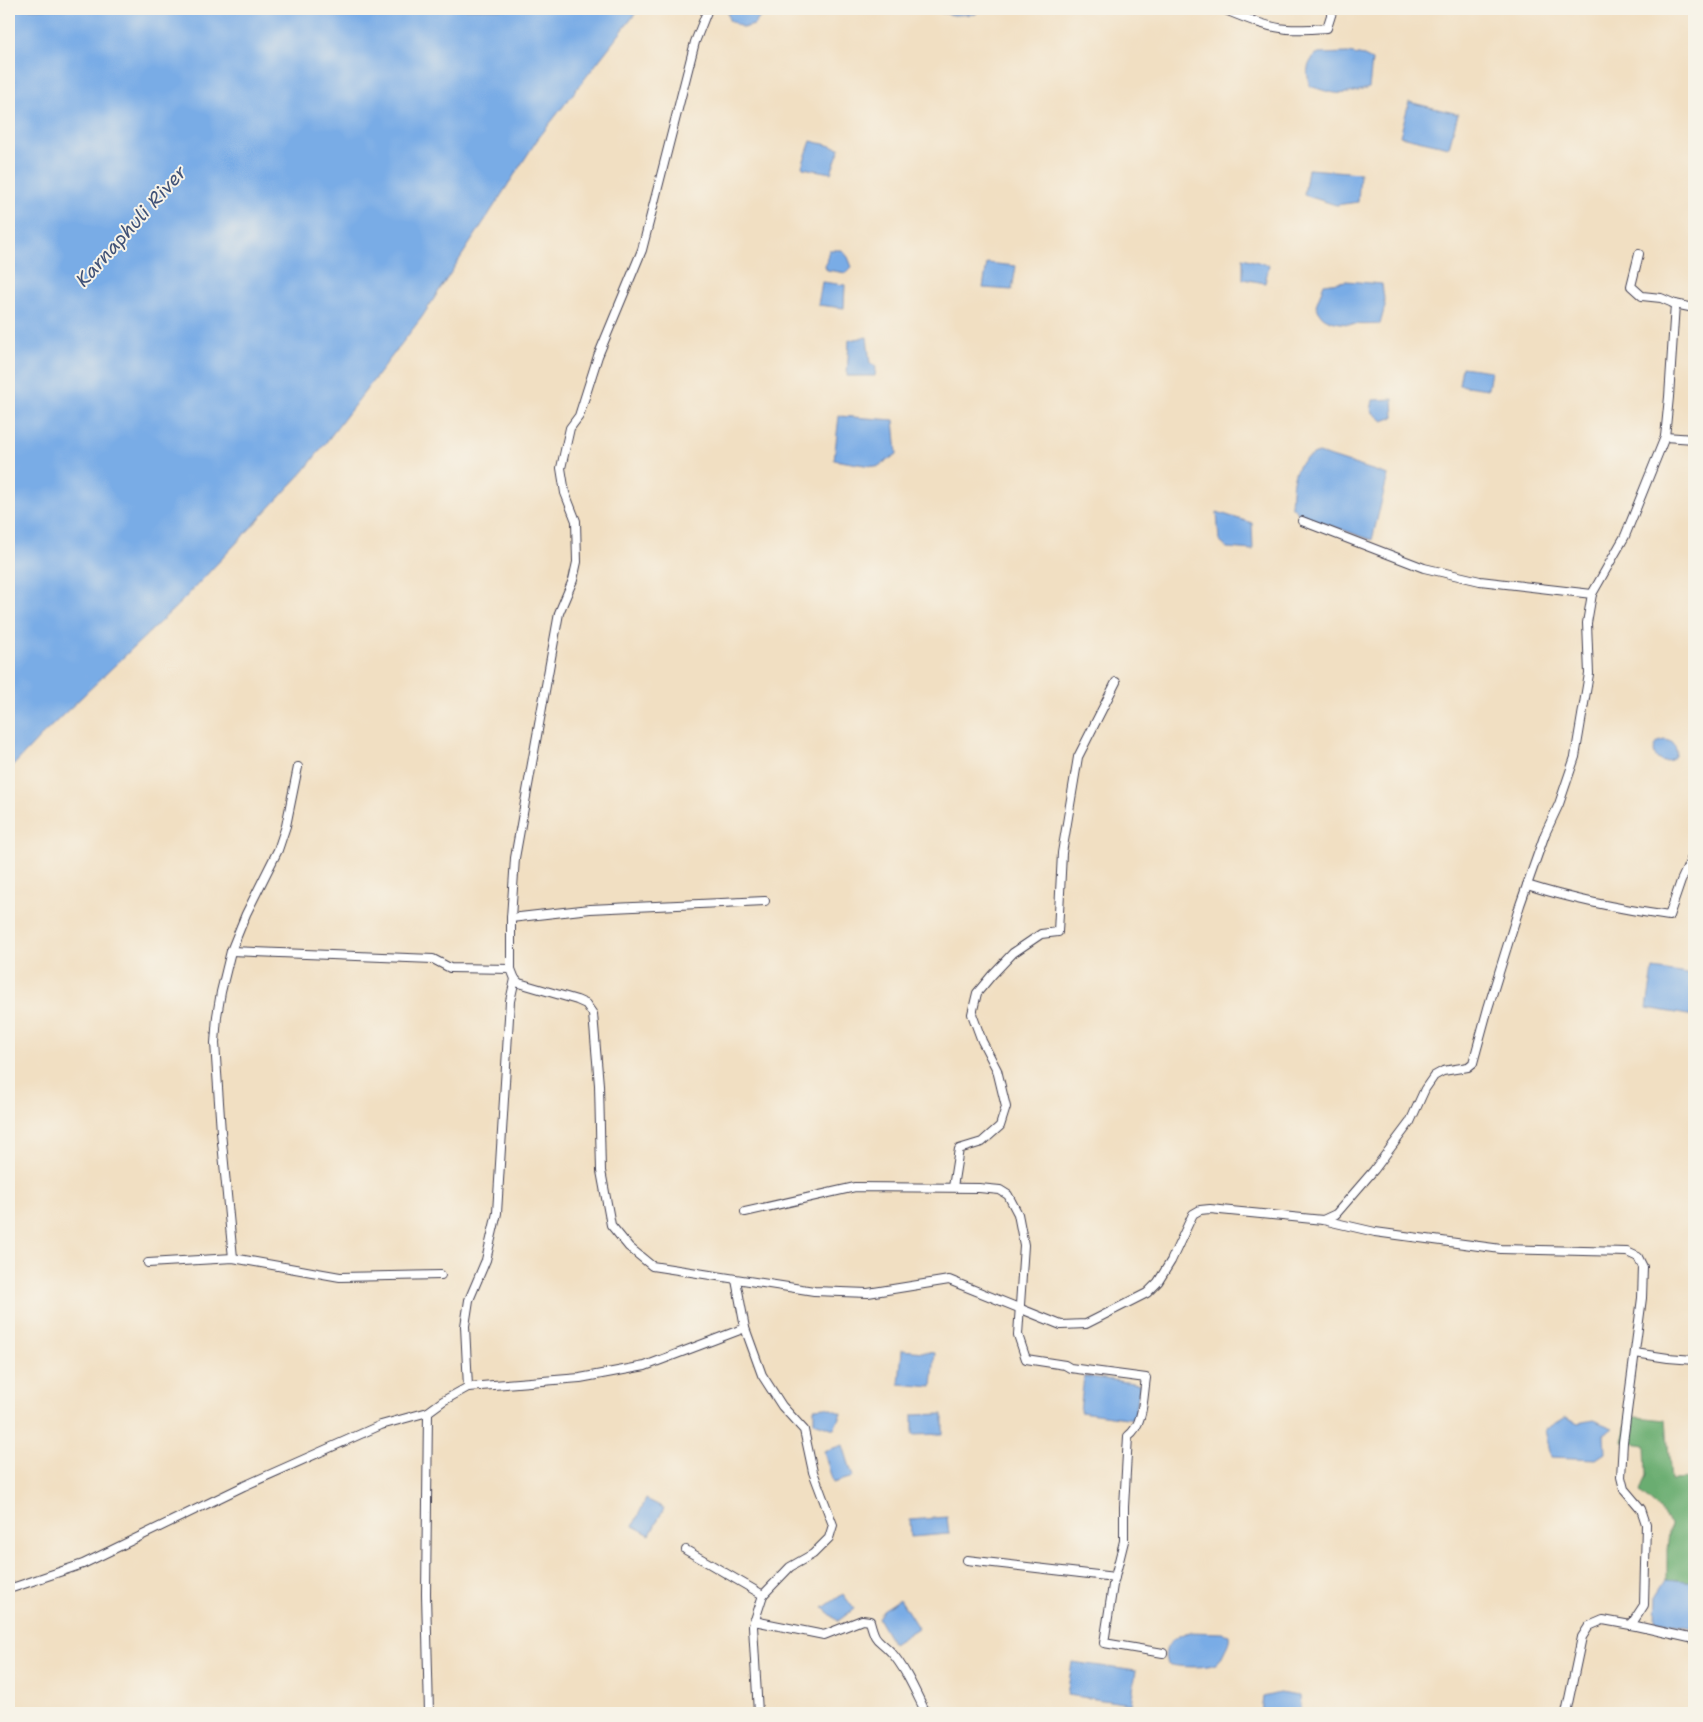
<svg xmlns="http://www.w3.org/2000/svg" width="1703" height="1722" font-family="'Shantell Sans',sans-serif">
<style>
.forest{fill:#6bad71;stroke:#466856}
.water{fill:#79ace6;stroke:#4e6790}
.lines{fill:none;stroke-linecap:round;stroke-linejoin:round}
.minor-casing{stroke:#413e4f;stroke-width:10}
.minor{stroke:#fff;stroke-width:8}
.labels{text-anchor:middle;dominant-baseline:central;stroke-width:4;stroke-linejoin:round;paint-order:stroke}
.water-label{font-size:19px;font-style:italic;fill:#405277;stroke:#f7f3e8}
</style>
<rect width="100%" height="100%" fill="#f7f3e8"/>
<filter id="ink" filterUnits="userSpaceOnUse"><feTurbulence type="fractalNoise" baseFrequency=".02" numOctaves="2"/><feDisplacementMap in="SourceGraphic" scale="10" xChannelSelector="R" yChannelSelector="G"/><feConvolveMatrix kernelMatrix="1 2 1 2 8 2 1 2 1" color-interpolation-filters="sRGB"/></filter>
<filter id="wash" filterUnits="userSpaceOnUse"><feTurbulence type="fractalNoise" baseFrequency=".0096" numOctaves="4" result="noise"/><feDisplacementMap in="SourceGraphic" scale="20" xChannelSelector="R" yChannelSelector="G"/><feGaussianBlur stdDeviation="1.12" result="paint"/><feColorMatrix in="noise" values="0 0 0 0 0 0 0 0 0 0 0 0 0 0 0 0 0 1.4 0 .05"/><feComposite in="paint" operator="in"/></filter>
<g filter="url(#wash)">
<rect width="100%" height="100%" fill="#f1dfc2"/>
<!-- forest -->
<polygon class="forest" points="1627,1416 1666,1420 1671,1480 1694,1479 1694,1582 1667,1579 1667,1551 1670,1523 1657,1507 1640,1492 1646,1475 1645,1445 1623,1442"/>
<!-- water -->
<g class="water">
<polygon points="9,9 639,9 537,140 422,317 304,471 183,600 40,737 9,770"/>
<polygon points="727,9 757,9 761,16 754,25 743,28 729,20"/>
<polygon points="920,9 978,9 976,14 954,15"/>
<path d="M1348,53L1364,56L1372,60L1369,88C1343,96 1336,95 1310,86C1306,71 1306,66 1316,54Z"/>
<polygon points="1409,102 1458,114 1449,147 1400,136"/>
<polygon points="811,141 840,148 831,173 803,168 802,166"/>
<polygon points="1308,169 1360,173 1358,202 1336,205 1304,195"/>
<polygon points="829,250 842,250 848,257 852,267 846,273 827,270 825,266"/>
<polygon points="1243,258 1269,265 1265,283 1243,279"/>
<polygon points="987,263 1016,266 1012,290 983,288"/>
<path d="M1346,281L1382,284L1385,306L1380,324C1367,325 1332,326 1322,316C1319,313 1318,309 1316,305L1324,284Z"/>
<polygon points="822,282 845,285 844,308 818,305"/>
<polygon points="867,337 870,363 876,366 875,376 847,376 849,340"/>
<polygon points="1462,367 1491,371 1488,389 1459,385"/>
<polygon points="1393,399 1394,417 1383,421 1371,411 1373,400"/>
<polygon points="839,416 894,420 897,454 877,467 834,460"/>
<path d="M1319,453L1388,475L1372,540L1300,515L1291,506C1293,482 1290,461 1319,453Z"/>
<polygon points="1217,512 1252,523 1253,550 1227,548 1219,541"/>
<circle cx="1665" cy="751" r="11"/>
<polygon points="1653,969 1694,975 1694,1016 1647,1008"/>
<polygon points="902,1350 935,1353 932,1387 899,1384"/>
<polygon points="1084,1376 1140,1384 1135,1419 1080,1412"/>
<polygon points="826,1407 841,1413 834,1429 814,1422 814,1408"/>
<polygon points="943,1414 943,1434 913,1435 913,1415"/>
<polygon points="1566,1417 1578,1423 1593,1420 1613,1428 1604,1435 1605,1453 1596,1459 1551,1457 1545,1430"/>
<polygon points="843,1445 853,1477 833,1483 824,1451"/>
<polygon points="646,1499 664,1508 650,1535 633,1526"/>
<polygon points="947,1517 949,1534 911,1537 910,1520"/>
<polygon points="1667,1579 1694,1582 1694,1628 1656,1621 1657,1595"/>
<polygon points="843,1594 854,1609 838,1621 823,1608"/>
<polygon points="900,1599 918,1628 893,1644 878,1618 883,1610"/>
<path d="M1190,1632L1223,1633L1229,1635C1230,1641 1228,1644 1225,1650C1223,1654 1221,1659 1217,1663C1209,1669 1176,1667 1167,1664C1160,1647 1175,1635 1190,1632Z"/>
<polygon points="1072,1662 1136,1671 1131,1704 1067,1695"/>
<polygon points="1279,1693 1299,1696 1301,1713 1261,1713 1263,1697"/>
</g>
</g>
<g filter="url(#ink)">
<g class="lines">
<defs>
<g id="minor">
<polyline points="708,9 695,42 642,250 598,356 579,416 570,428 561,468 565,493 576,521 577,562 573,580 559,613 515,858 511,918 511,969 515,979 519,983 577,1000 586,1004 593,1014 599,1085 601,1171 611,1225 629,1247 652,1266 814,1291 868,1293 949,1280 1061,1325 1086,1324 1147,1293 1158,1282 1171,1261 1193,1214 1200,1210 1210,1209 1323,1220 1375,1232 1501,1249 1627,1252 1638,1257 1643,1267 1642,1298 1623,1442 1621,1477 1624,1489 1641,1509 1646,1524 1644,1605 1631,1625"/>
<path d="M1223,9C1243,17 1265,27 1287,29C1300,30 1314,29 1327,28L1333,9"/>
<polyline points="1639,254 1631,286 1642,296 1661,298 1675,304 1694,308"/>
<polyline points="1665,437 1694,439"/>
<polyline points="1302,521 1424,568 1480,581 1592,594 1625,536 1665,437 1669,397 1675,304"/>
<path d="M1527,885C1574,900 1620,909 1669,916L1681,881L1694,853"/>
<polyline points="511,918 590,909 765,901"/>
<polyline points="231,951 433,959 450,968 511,969"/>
<polyline points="953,1187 959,1149 982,1142 1000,1126 1006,1107 997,1070 982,1041 972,1014 977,993 992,975 1013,953 1041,934 1058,932 1062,853 1078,757 1116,682"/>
<path d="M745,1212L855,1187L979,1188L1000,1190L1008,1195L1018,1214L1024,1245L1018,1335L1026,1359L1065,1365L1070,1368L1146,1378C1143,1396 1144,1425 1128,1436L1124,1507V1541L1113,1585L1104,1643L1163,1653"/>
<polyline points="1323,1220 1336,1214 1374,1170 1410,1122 1425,1089 1434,1076 1443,1071 1468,1067 1473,1063 1488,1008 1520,905 1545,834 1559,804 1575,757 1589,674 1587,623 1592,594"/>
<polyline points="233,1258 221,1132 215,1043 217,1016 221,992 231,951 246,914 278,850 286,826 298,767"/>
<polyline points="148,1263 233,1258 340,1277 441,1275"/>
<polyline points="736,1280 745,1328 762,1375 782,1406 804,1430 813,1472 833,1525 829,1538 813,1554 790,1567 763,1595 753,1626 758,1713"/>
<polyline points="1635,1353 1668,1358 1694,1360"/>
<polyline points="468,1387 465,1326 469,1300 486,1260 497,1213 510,1001 515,979"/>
<polyline points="428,1412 426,1594 429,1713"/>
<polyline points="686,1550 763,1595"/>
<polyline points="967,1560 1115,1577"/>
<polyline points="9,1589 83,1564 244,1486 381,1425 428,1412 443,1401 468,1387 580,1378 645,1366 745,1328"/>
<path d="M754,1621L824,1635L862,1620L870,1621C876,1644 877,1637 891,1652C906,1669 916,1693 926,1713"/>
<polyline points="1566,1713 1582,1637 1589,1626 1603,1620 1636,1626 1694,1639"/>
</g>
</defs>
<!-- minor casing -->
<use href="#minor" class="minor-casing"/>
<!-- minor -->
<use href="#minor" class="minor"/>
</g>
</g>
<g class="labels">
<!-- water labels -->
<g class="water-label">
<text transform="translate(131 226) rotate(-48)">Karnaphuli River</text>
</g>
</g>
<!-- margin -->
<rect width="1703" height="1722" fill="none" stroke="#f7f3e8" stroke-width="30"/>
</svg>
